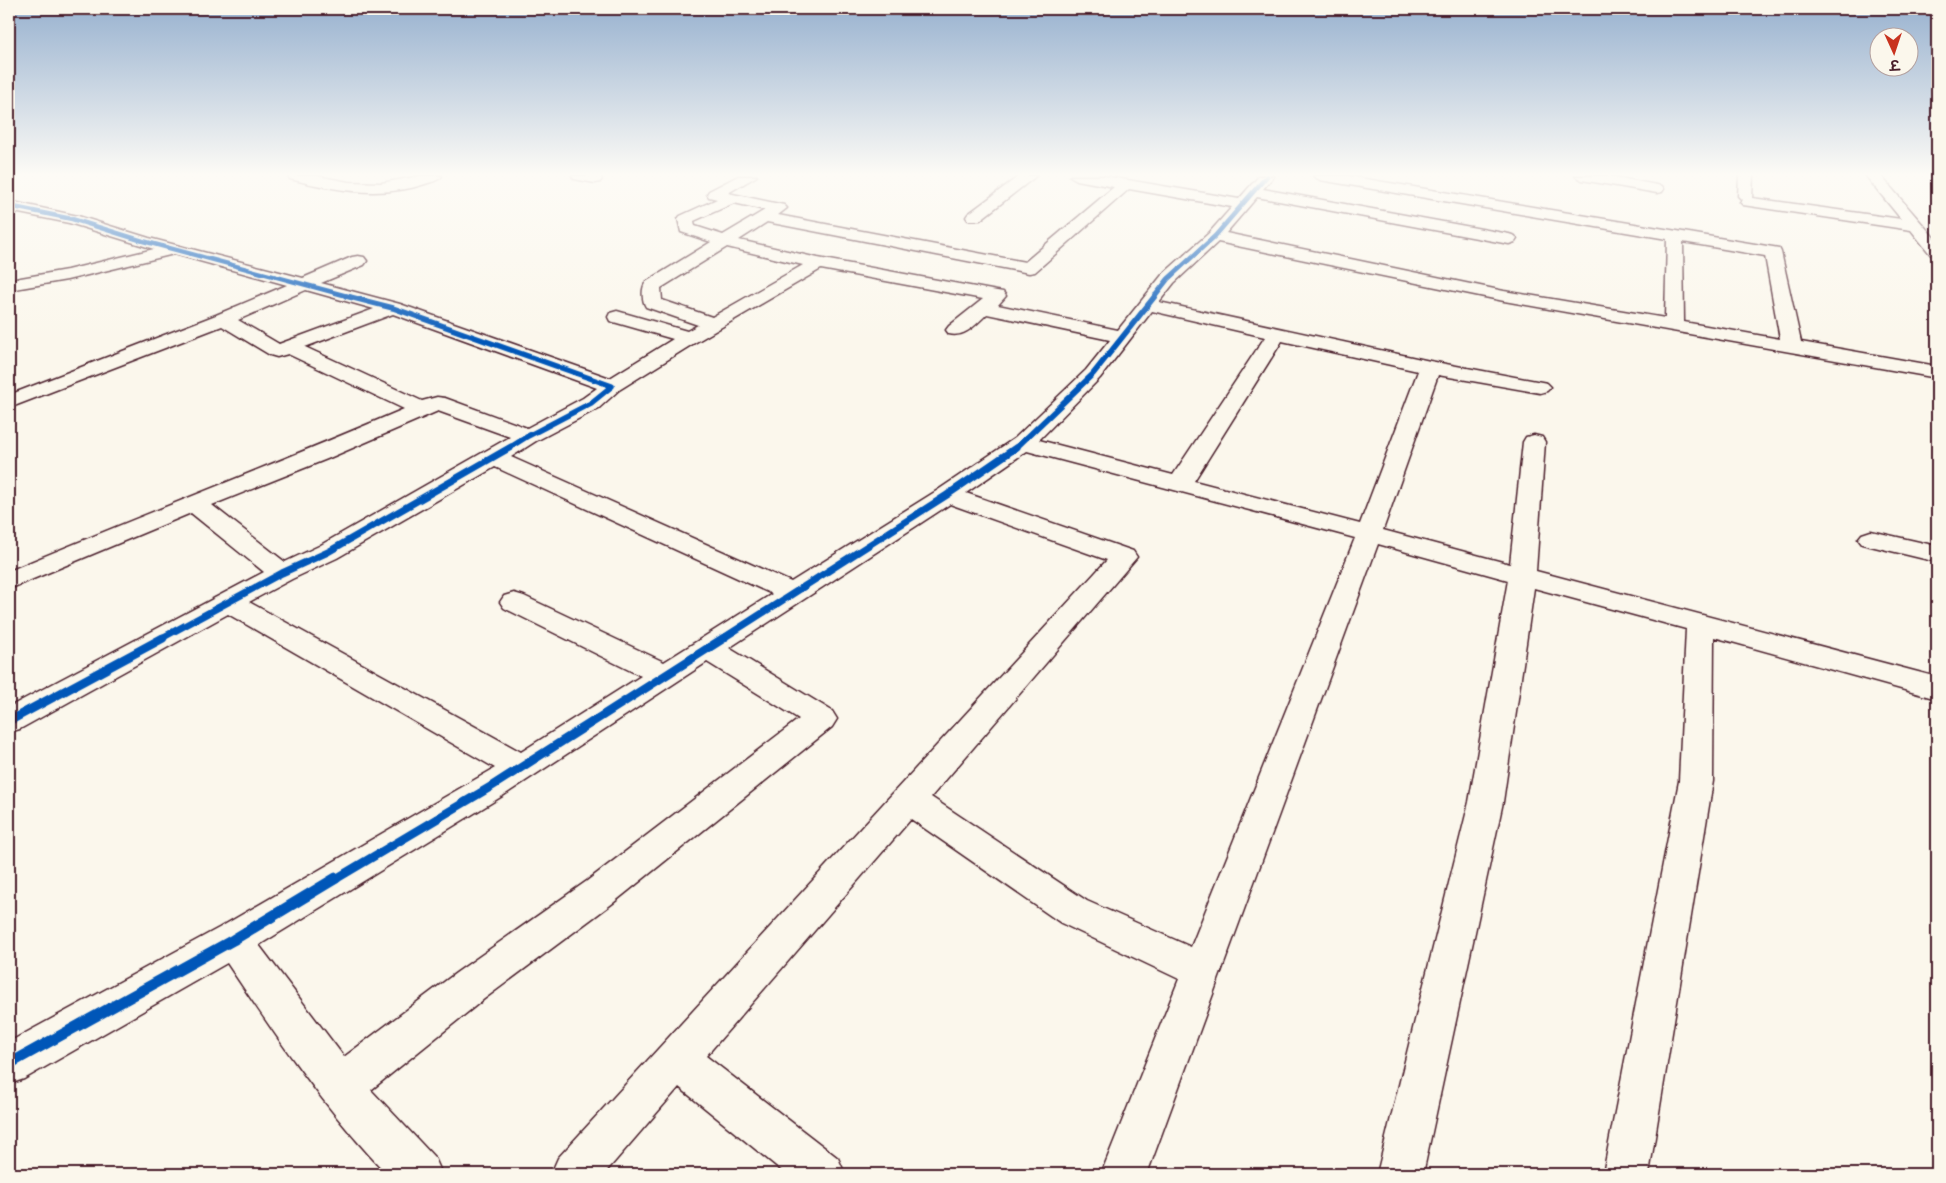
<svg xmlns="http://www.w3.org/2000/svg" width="1946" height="1183" font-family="Itim,'Playpen Sans Deva',sans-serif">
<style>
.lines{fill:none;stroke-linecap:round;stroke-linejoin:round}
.minor-casing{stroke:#4a1f2b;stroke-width:3}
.minor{fill:#fbf7ec;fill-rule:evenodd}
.cycleway-far4-casing{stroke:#fbf7ec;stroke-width:6}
.cycleway-far3-casing{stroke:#fbf7ec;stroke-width:8}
.cycleway-far2-casing{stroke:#fbf7ec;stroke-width:10}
.cycleway-far1-casing{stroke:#fbf7ec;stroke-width:12}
.cycleway-casing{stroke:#fbf7ec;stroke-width:14}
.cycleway-far4{stroke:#0057b8;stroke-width:4.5}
.cycleway-far3{stroke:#0057b8;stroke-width:5.5}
.cycleway-far2{stroke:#0057b8;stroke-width:7}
.cycleway-far1{stroke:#0057b8;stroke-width:9}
.cycleway{stroke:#0057b8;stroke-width:11}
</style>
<rect width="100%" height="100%" fill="#fbf7ec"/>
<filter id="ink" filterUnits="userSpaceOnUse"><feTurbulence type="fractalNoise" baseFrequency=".02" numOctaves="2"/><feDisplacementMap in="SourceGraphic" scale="10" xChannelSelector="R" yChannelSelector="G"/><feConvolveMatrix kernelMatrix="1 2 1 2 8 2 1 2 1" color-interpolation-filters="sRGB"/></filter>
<g filter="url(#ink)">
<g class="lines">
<defs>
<g id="minor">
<path d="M288,176H317L349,182L381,183L420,176H442C438,181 431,182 425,184C380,199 334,190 290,179Z"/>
<polygon points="572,176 600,176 602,179 600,182 595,183 574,179"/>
<path d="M738,176H757L728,193L784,205L787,208L778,215L1025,262L1114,187L1077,180L1070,176H1104L1239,199L1259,176H1274L1263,189L1509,234L1515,236L1517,239L1515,242L1509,244L1257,197L1226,233L1504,291L1665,318L1667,239L1320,180L1313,176H1348L1779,248L1781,252L1801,342L1937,366V378L1504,301L1218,242L1174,283L1159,302L1430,361L1547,383L1551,387L1547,391L1540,393L1438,375L1383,530L1510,564L1523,442L1526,437L1534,435L1542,437L1545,442L1536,571L1937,677V699L1714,637L1713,781L1649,1174H1603L1679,781L1686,629L1534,588L1503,802L1423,1174H1377L1469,802L1508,580L1378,544L1147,1174H1101L1179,979L1061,923L911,819L706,1056L838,1158L845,1174H786L679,1087L604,1174H551L558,1158L1107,560L950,504L729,648L832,711L837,719L832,727L613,903L484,999L371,1090L435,1158L442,1174H387C326,1111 276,1036 227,963L24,1079L9,1084V1042L219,928L495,768L228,614L20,729L9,732V707L264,572L191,513L9,589V571C140,516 273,465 404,409L288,354L277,357L270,355L222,326L9,408V395L216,315L287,285L174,254L67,280L9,290V280L67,270L154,249L69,223L9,211V201L78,216L149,238L303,278L352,257L358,256L364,257L367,261L364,265L321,283L400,304L610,378L673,339L610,321L608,317L610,313L617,311L687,331L698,325L646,307C642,301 641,288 646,282L711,242L681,232L678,219L680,216L717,199L709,197L707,194L709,191ZM1129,189L1232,207L1209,233L1162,275L1118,330L998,305L1006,296L1003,292L997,291L818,258L739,240L767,222L1029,273L1035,272ZM734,203L765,210L723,235L695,226L694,221ZM1683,242L1765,256L1780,339L1684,322ZM727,247L803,265L712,317L662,300L661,288ZM821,269L983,299L949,326L946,330L949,334C965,338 976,324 987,314L1110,340L1086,370L1015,438L938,490L791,582L511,457L536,441L599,408L619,390L696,342ZM306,290L374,309L279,344L238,320ZM1152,311L1265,337L1173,475L1039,440L1100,378ZM393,314L597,388L583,398L527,428L445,398L437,397L422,401L305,347ZM1282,341L1418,371L1360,524L1194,481ZM438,411L510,437L319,546L285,562L212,505L327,459ZM1027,451L1355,538L1191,947L1087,901L931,797L1137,557L1133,551L966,493ZM495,467L772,594L664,662L524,596L514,593L504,596L500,602L504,608L641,676L521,752L249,602L292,579L337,558ZM707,662L799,719L587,881L456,973L344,1057L259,945L504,795Z"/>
<polygon points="1019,176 1036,176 980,220 968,220 966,217 968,214"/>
<polygon points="1575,176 1609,176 1657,185 1662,186 1664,189 1662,192 1657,193 1582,180"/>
<polygon points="1739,176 1753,176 1752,198 1901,219 1866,176 1881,176 1937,241 1937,256 1931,255 1911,230 1743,205 1740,202 1742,200 1738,196"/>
<polygon points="1871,531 1937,546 1937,562 1862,544 1858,539 1862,534"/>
</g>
</defs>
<!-- minor casing -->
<use href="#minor" class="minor-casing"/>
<!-- minor -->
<use href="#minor" class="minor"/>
<defs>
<g id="cycleway-far4">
<polyline points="9,206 72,219 143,241 351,297"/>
<polyline points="1154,297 1168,279 1215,236 1267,176"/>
</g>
<g id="cycleway-far3">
<polyline points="346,296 393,308 612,386 591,403 528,436 509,448"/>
<polyline points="1016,448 1093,374 1155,296"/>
</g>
<g id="cycleway-far2">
<polyline points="160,639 282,573 328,552 511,447"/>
<polyline points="722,639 947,495 1017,447"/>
</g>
<g id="cycleway-far1">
<polyline points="9,721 163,638"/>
<polyline points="334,880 492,786 724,638"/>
</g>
<polyline id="cycleway" points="9,1064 233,940 336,878"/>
</defs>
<!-- cycleway-far4 casing -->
<use href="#cycleway-far4" class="cycleway-far4-casing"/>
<!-- cycleway-far3 casing -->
<use href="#cycleway-far3" class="cycleway-far3-casing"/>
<!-- cycleway-far2 casing -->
<use href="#cycleway-far2" class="cycleway-far2-casing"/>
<!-- cycleway-far1 casing -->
<use href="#cycleway-far1" class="cycleway-far1-casing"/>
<!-- cycleway casing -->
<use href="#cycleway" class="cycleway-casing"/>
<!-- cycleway-far4 -->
<use href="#cycleway-far4" class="cycleway-far4"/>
<!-- cycleway-far3 -->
<use href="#cycleway-far3" class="cycleway-far3"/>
<!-- cycleway-far2 -->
<use href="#cycleway-far2" class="cycleway-far2"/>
<!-- cycleway-far1 -->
<use href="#cycleway-far1" class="cycleway-far1"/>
<!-- cycleway -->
<use href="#cycleway" class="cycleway"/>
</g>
</g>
<!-- sky -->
<linearGradient id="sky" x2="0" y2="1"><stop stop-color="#97b1cf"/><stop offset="0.51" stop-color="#fdfbf6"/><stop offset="1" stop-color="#fdfbf6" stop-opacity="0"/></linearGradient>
<rect width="1946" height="342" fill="url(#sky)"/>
<!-- margin -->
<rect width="1946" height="1183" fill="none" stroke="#fbf7ec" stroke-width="30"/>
<rect x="15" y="15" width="1916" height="1153" fill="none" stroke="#4a1f2b" stroke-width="2" filter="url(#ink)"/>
<!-- north arrow -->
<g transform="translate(1894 52) rotate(177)"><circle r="24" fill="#fbf7ec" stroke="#b4a19f"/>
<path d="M0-4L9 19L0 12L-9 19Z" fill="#c8321e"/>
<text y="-8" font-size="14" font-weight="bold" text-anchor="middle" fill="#4a1f2b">उ</text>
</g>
</svg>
